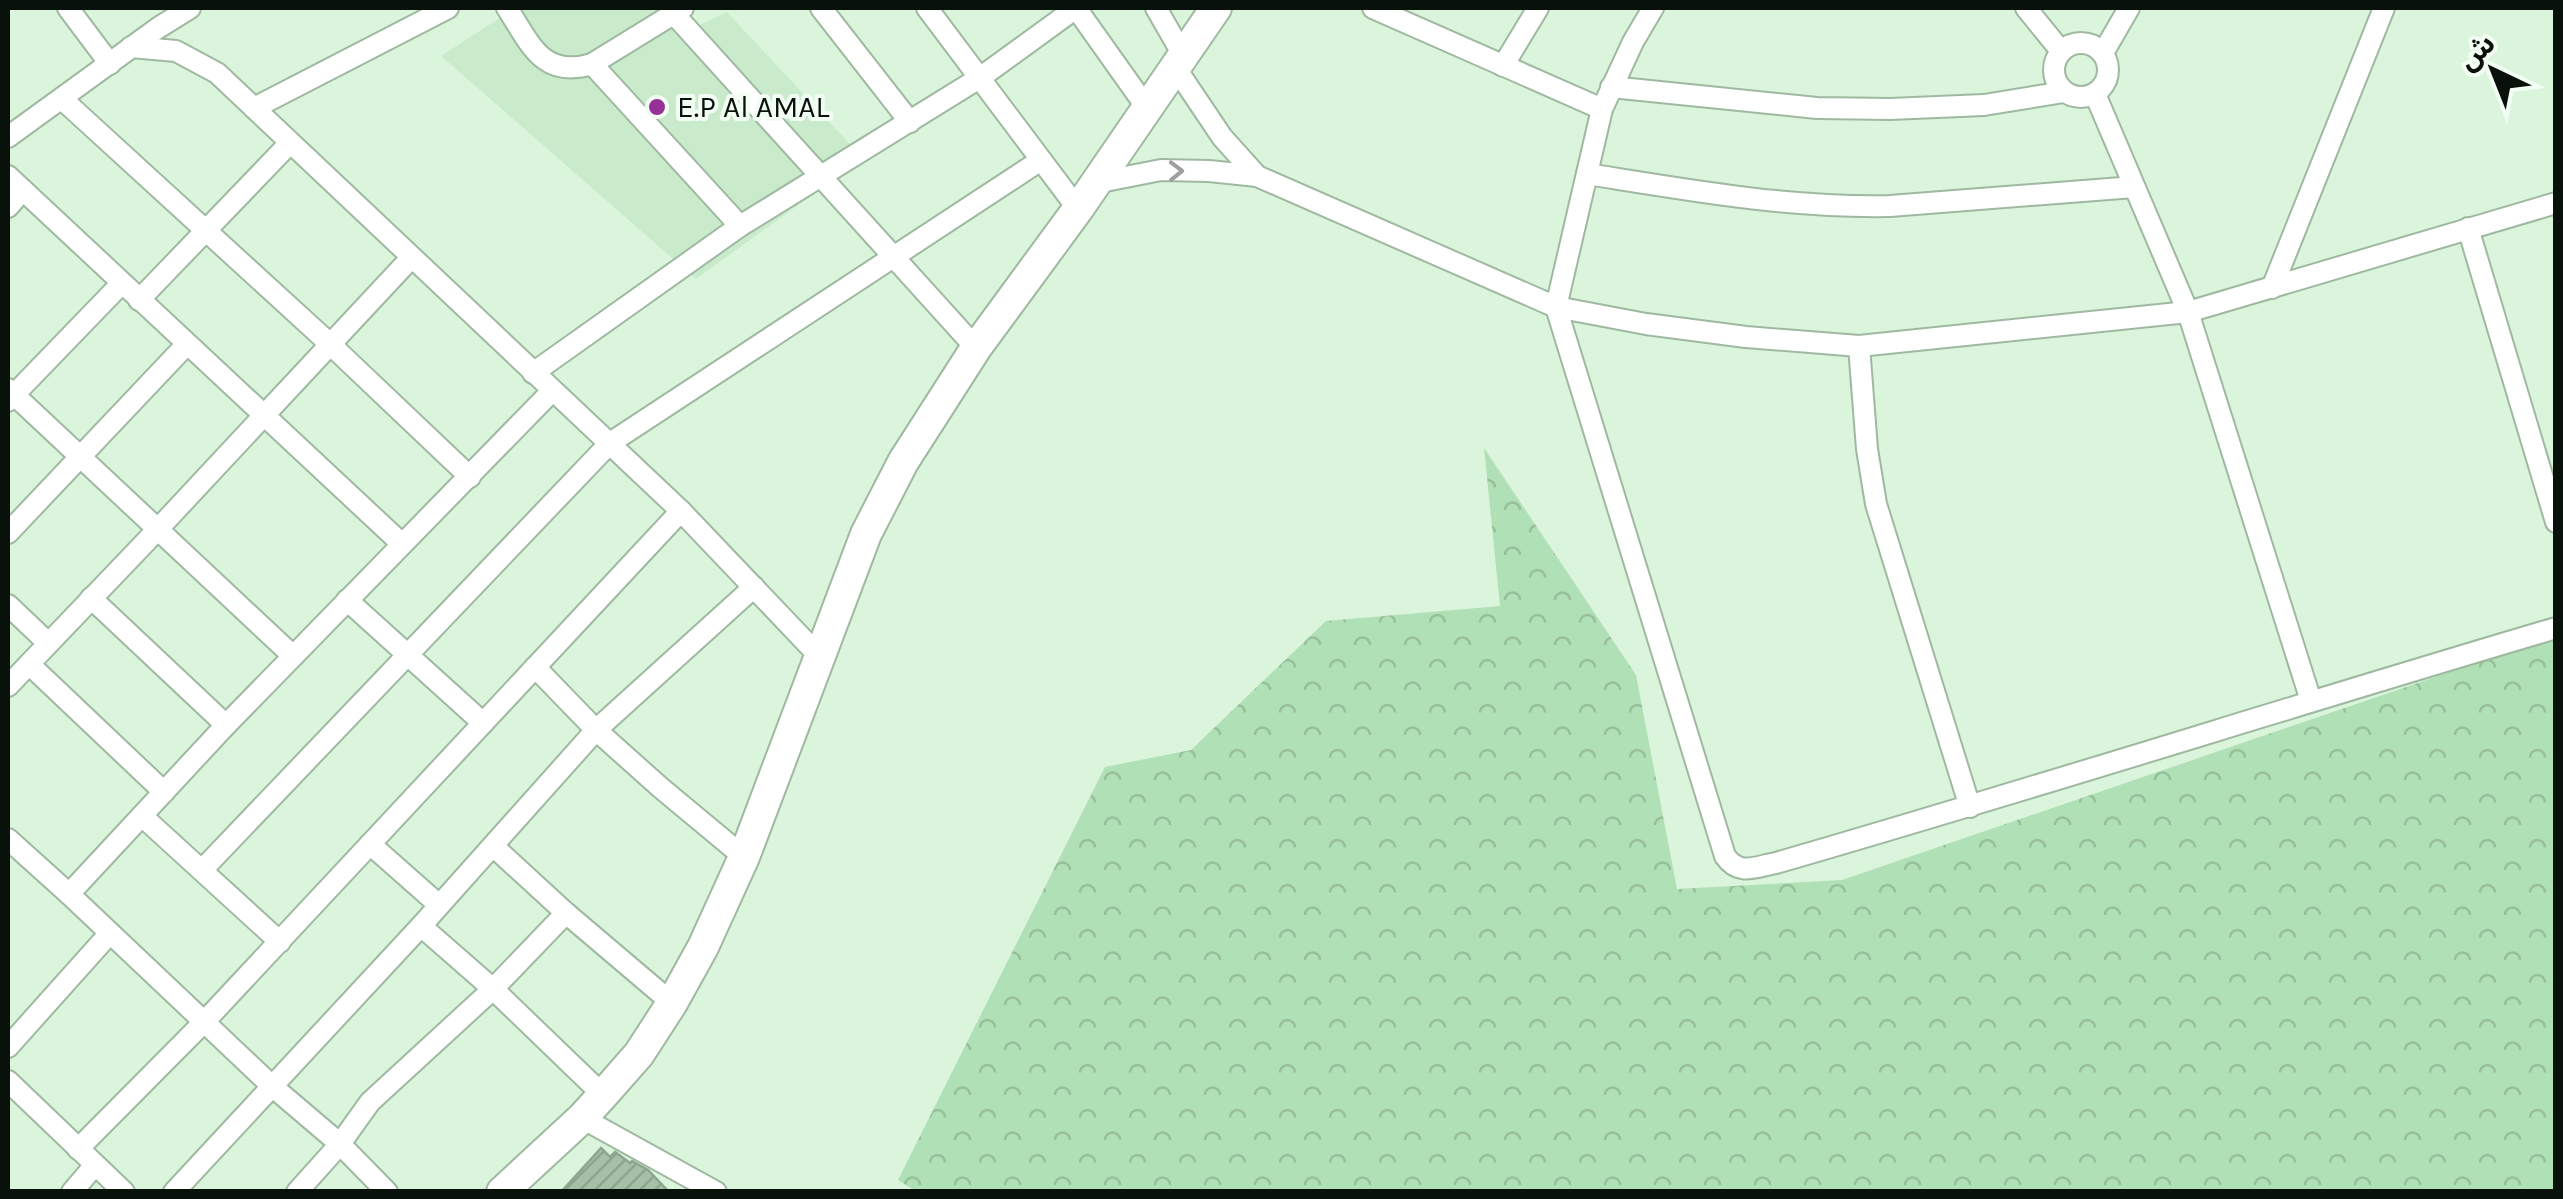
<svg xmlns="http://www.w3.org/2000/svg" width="2563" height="1199" font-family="Karla,'Noto Sans Arabic',sans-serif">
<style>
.built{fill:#c9ebcc}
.forest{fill:url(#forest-crowns)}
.building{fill:url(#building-hatch);stroke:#8da68f;stroke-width:2.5}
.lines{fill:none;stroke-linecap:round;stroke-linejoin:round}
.minor-casing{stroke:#9fb9a1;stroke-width:24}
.secondary-casing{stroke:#9fb9a1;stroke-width:34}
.minor{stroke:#fff;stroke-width:20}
.secondary{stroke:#fff;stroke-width:30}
.oneway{stroke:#9da09d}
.poi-dot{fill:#953197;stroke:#f2fdf3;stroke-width:4}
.labels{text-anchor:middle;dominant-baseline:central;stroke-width:8;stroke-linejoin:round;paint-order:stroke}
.poi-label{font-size:30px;fill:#09120a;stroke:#f2fdf3;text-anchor:start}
</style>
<defs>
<pattern id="forest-crowns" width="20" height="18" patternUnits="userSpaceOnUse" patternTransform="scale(2.5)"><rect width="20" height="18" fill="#b0e0b5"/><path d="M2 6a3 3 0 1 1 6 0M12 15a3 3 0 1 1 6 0" fill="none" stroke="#96bf9a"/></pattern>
<pattern id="building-hatch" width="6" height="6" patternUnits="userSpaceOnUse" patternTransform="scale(2.5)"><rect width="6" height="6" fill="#a5c0a7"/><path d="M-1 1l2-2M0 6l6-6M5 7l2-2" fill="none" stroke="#8da48e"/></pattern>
</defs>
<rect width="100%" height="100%" fill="#daf5dc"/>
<!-- built -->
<polygon class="built" points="515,8 675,8 692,29 727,12 863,158 696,279 441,56"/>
<!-- forest -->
<polygon class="forest" points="1484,448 1636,675 1677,889 1842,880 2555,636 2555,1191 917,1192 898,1180 1105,767 1191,750 1326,621 1500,606"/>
<!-- building -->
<polygon class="building" points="601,1148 610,1157 615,1152 630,1163 632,1161 648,1170 669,1192 561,1192"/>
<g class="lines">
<defs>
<g id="minor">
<polyline points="68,8 110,64"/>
<path d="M507,8C530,43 542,79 592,64L683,8"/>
<polyline points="821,8 910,122"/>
<polyline points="927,8 1078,209"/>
<polyline points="1076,8 1147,108"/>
<polyline points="1156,8 1183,55"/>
<polyline points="1373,8 1602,109"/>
<path d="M1653,8L1633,42L1602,109L1556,307L1725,856C1739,876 1754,867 1776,863C2036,788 2295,705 2556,628"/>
<polyline points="2026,8 2061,51"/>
<polyline points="674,14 976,348"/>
<circle cx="2081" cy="70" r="27"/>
<polyline points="131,47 176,51 217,73 681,511 820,657"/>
<polyline points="2103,53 2129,8"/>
<polyline points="592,64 740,226"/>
<polyline points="1503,66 1538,8"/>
<polyline points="1175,67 1222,137 1257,176"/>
<polyline points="1611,87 1817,108 1890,109 1984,105 2064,92"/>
<polyline points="2095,94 2188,312 2311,701"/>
<polyline points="62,99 330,344 470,477"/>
<polyline points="254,108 448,8"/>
<polyline points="8,137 158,28 190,8"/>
<path d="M1587,174C1688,190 1787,208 1890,206L2134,187"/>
<polyline points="8,176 402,544"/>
<polyline points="1095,183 1161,170 1209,171 1257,176 1556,307 1646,324 1746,337 1859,346 2188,312 2556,203"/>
<polyline points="8,207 23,190"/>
<polyline points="2468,228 2556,522"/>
<polyline points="2272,288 2384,8"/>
<polyline points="139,300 289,144"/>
<polyline points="1859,346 1867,449 1876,504 1970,807"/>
<polyline points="533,373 740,226 981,77 1076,8"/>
<polyline points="8,389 293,656"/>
<polyline points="8,401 121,284"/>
<polyline points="8,533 187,344"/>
<polyline points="91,598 226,725"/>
<polyline points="347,600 483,723"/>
<polyline points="8,605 48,643"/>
<polyline points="29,664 164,792"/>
<polyline points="535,667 596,730 661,788 744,857"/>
<polyline points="8,686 158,529 411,258"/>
<polyline points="142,816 280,942"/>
<polyline points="8,839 69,894 273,1087 340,1144 387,1192"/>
<polyline points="370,844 439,905"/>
<polyline points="493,846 566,913 672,1003"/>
<polyline points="202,870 610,443 1041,160"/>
<polyline points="69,894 226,725 552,391"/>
<polyline points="421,926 493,989 603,1095"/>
<polyline points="8,1047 110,933"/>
<polyline points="8,1081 124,1192"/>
<polyline points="582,1118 716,1192"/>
<polyline points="78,1149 205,1021 681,511"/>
<polyline points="72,1192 95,1165"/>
<polyline points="174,1192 421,926 596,730 754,587"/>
<polyline points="297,1192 340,1144 370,1102 493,989 566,913"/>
</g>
<polyline id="secondary" points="502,1192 582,1118 603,1095 639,1054 672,1003 703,947 744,857 866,534 903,462 976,348 1078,209 1216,8"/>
</defs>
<!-- minor casing -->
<use href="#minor" class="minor-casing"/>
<!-- secondary casing -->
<use href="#secondary" class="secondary-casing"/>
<!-- minor -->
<use href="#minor" class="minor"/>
<!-- secondary -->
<use href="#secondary" class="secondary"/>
</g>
<!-- one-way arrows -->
<defs><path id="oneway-chevron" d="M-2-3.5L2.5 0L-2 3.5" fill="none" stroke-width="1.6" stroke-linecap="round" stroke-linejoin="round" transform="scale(2.5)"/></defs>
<use class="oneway" href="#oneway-chevron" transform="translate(1176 171) rotate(-1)"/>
<!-- markers -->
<circle class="poi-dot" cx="657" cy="107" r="10"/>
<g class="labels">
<!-- poi labels -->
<g class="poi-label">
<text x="677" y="107">E.P Al AMAL</text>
</g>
</g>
<!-- border -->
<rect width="2563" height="1199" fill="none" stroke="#09120a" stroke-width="20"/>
<!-- north arrow -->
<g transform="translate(2493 70) rotate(317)" stroke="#f2fdf3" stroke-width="8" paint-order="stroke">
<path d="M0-8L18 38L0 25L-18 38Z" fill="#09120a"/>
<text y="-15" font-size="28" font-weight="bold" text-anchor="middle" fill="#09120a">ش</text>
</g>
</svg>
